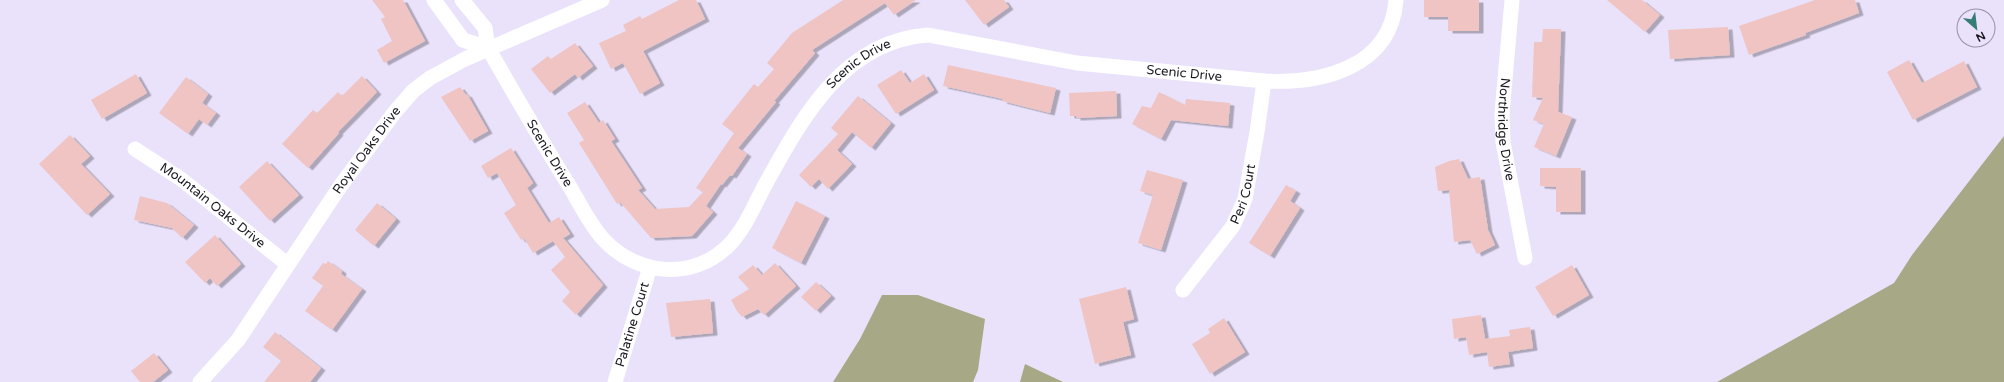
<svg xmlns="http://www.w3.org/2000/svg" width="2004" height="382" font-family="'Varela Round',sans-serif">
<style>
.forest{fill:#a7a986}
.building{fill:#efc4c2;filter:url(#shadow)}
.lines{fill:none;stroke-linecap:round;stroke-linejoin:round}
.minor{stroke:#fff;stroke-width:15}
.labels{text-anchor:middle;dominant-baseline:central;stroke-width:4;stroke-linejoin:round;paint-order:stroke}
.street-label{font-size:13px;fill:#1b1821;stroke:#eae2fb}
</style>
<defs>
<filter id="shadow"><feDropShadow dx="4.5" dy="2.5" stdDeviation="0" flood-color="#0004"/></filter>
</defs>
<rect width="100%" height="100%" fill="#eae2fb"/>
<!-- forest -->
<g class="forest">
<polygon points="2004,136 2004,382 1717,382 1894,283 1912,255"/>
<polygon points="882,295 918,295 985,319 978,370 973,382 833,382 860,339"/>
<polygon points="1025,364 1063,382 1020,382"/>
</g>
<!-- building -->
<g class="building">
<polygon points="372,0 403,0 425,41 384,63 377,50 392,41 381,19 385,17"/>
<polygon points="679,0 696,0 705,19 643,51 660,83 640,94 623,63 611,69 599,43 626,31 623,25 640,16 642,19"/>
<polygon points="843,0 916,0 894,15 885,3 812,50 815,53 774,101 776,102 738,148 747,154 732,176 730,175 722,185 721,184 706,206 713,212 692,236 651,238 620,202 617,204 579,143 584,140 567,113 585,102 599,123 603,120 615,139 611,141 642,188 638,190 655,209 689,207 703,192 696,188 734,133 722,124 754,84 758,87 774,69 767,63 792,33"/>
<polygon points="965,0 1004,0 1009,7 984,25"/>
<polygon points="1424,0 1479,0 1479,31 1448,31 1448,17 1424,17"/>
<polygon points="1607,0 1642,0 1660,15 1645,32"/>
<polygon points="1815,0 1855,0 1859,13 1805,33 1806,35 1749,55 1739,26"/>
<polygon points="1728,27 1730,55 1670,59 1668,30"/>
<polygon points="1543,29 1561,29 1558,112 1572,117 1556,156 1534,147 1544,124 1533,120 1543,98 1532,97 1534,42 1542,42"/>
<polygon points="575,43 593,66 578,78 575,74 550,93 531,69 548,56 551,59"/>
<polygon points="1909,60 1922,83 1964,61 1977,87 1913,120 1887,72"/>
<polygon points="948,65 1056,88 1050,113 1002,101 1003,99 943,86"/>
<polygon points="901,70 910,83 924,74 934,90 896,114 877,85"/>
<polygon points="136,74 147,93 102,119 91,100"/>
<polygon points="362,76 377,92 338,132 339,133 308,168 282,144 313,110 317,113 338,92 342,96"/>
<polygon points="186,77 208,94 202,103 216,113 207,125 199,119 188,134 159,113"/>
<polygon points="460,87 466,95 467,94 488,131 470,141 441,97"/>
<polygon points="1116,91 1117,116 1076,118 1076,116 1070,116 1069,93"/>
<polygon points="1159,92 1185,105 1186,99 1230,103 1228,126 1171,120 1161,139 1132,124 1142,106 1151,108"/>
<polygon points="858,96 891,123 871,148 852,132 837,150 852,164 828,189 819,179 811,187 799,175 838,134 831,128"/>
<polygon points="70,135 90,156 81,164 110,194 87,215 39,164"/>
<polygon points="511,148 533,183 527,188 549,223 559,217 570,234 563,238 603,285 576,315 562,301 570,292 551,270 565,257 553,241 533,253 524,238 521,240 504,213 516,205 497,173 488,178 481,166"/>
<polygon points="1459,159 1468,179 1480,177 1488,230 1495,245 1477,254 1470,240 1454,242 1449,190 1438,191 1435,167 1449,161"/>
<polygon points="267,161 299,195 270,221 239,187"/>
<polygon points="1540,168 1581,168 1581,212 1556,212 1556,187 1540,186"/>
<polygon points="1147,170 1183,180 1161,250 1138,243 1153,195 1140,191"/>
<polygon points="1286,185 1296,191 1290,201 1300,208 1270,256 1249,243"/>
<polygon points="140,196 167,203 194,225 182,238 172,228 134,220"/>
<polygon points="796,201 825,216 801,263 772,248"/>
<polygon points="377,203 396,219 374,246 355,230"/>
<polygon points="215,235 241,264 217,286 210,278 205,283 185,262"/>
<polygon points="328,261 342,271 341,274 362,289 332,330 305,311 323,286 312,278 323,263 326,264"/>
<polygon points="775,263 796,286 764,315 758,309 742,317 737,311 731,300 749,289 738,277 753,265 762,275"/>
<polygon points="1572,265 1589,295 1553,316 1535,287"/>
<polygon points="816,282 831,296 816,311 801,297"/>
<polygon points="1126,287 1134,319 1123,322 1131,355 1095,364 1079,299"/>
<polygon points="710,299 713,333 671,337 666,303"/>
<polygon points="1481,315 1485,339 1510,336 1509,330 1530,327 1533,348 1508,352 1510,364 1489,367 1487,352 1469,355 1466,337 1454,339 1452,319"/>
<polygon points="1224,318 1245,352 1210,374 1192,344 1210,333 1208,329"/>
<polygon points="275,332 321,368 310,382 264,382 281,361 263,347"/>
<polygon points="154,353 168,370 153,382 140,382 131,371"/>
</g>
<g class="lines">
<!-- minor -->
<g class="minor">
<polyline points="434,0 463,40 488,48 485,28 462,0"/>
<path id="s1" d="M1512,0L1502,113L1503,142L1525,258"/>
<path id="s2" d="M488,48C515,95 541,141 570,187C580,204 590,225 604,240C638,276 694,281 730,244C745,228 754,206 764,187C801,120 842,41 928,35L1077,63L1264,81C1321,84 1391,68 1396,0"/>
<path id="s3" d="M135,149L181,179L287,264"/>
<path id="s4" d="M1183,290L1233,226L1245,199L1257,132L1264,81"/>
<path id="s5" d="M200,382L238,340L339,188L394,113L413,91L430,78L465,59L602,0"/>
<path id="s6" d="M615,382L650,267"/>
</g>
</g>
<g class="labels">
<!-- street labels -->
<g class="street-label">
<text stroke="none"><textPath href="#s2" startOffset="590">Scenic Drive</textPath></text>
<text stroke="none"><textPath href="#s2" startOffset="926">Scenic Drive</textPath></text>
<text stroke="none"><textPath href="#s1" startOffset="130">Northridge Drive</textPath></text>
<text stroke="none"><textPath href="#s5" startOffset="286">Royal Oaks Drive</textPath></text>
<text stroke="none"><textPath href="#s2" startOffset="122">Scenic Drive</textPath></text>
<text stroke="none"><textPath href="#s4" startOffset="115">Peri Court</textPath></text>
<text stroke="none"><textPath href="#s3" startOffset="96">Mountain Oaks Drive</textPath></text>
<text stroke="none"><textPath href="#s6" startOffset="60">Palatine Court</textPath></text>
</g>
</g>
<!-- north arrow -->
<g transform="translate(1976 28) rotate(152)"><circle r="19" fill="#eae2fb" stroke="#9791a4"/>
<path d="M0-3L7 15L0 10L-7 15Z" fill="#367d75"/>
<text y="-6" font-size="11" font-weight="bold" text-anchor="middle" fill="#1b1821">N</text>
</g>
</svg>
